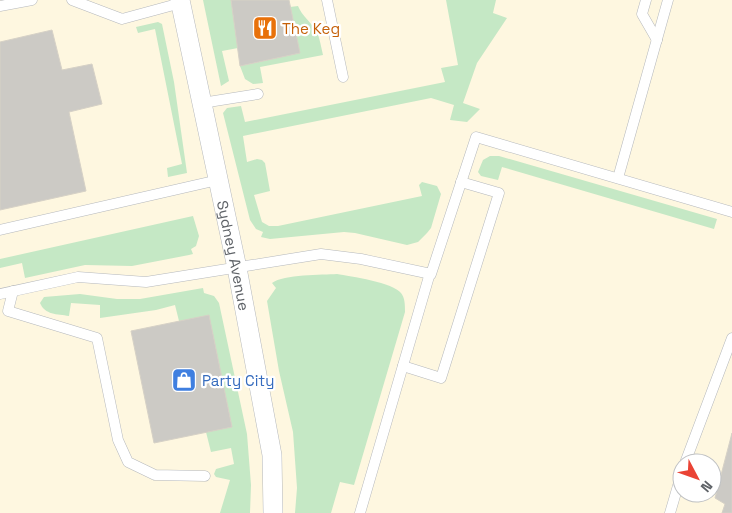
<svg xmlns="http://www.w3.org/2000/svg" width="732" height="513" font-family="'Space Grotesk',sans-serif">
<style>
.commercial{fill:#fef7e0;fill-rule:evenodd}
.green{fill:#c5e8c5}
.building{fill:#cccac5;stroke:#d6d1c6}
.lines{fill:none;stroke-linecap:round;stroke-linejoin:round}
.lane-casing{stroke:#b5b8bc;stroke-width:11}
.street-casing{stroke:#b5b8bc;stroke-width:20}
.lane{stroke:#fff;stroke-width:10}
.street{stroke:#fff;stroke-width:19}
.labels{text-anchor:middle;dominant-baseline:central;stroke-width:4.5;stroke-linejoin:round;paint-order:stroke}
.food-label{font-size:15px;fill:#c56008;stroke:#fff;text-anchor:start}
.street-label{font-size:15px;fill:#5f6368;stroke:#fff}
.shop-label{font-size:15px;fill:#366cbe;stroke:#fff;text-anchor:start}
</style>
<rect width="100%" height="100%" fill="#f1efe8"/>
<!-- commercial -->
<path class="commercial" d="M0,0H732V513H0ZM682,463H712V493H682Z"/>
<!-- green -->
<g class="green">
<polygon points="203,0 231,0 238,48 222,51 229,81 221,86"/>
<polygon points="446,0 496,0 493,13 507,18 477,63 463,103 480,109 467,122 450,120 454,105 431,98 243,136 247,162 257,159 262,160 265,163 270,191 254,195 262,222 269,226 278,226 422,196 419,185 422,182 437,186 441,194 431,228 427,233 418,242 407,245 355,233 344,232 270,239 261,237 263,232 256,229 250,220 223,113 227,108 241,106 245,122 445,82 441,68 458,65"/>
<path d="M298,6C302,16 311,22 317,32C320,39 321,47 323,55L260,67L263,83L253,84L245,79L240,66L299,53L290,7Z"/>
<polygon points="158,22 162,24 174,82 187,173 168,177 167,168 182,164 155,29 138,33 136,27"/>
<polygon points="490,156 499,156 717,219 714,229 502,167 498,180 481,176 478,172 483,160"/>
<polygon points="193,216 199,236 196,246 191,249 193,254 189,255 132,266 85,265 25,278 22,263 0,268 0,259"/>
<path d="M337,274C350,276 394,283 401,293C405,298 405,305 405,312L354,485L340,482L331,513H295L297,488L293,432L279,371L267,301L276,288L272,283C284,274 322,275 337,274Z"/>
<path d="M203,288L204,293L214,296L219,303L247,434L251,485L250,513H220L230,480L216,477L214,474L216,469L234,464L231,448L211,452L206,432L232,427L209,316L179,321L175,305L156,310L100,318V305L71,303L69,316C57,314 45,315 40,303L44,297L80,294L117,299H140Z"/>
</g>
<!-- building -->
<g class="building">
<polygon points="231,0 289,0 300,53 240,66"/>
<polygon points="52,30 62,70 92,64 102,104 69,112 86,191 0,210 0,42"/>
<polygon points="209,315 232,427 154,443 131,331"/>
<polygon points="732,433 732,513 722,513 725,504 715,498"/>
</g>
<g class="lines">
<defs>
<g id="lane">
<polyline points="72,0 122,19 181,3"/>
<polyline points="327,0 343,77"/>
<polyline points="646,0 642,14 657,40"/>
<polyline points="0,6 32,0"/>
<polyline points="202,103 258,94"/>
<polyline points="618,178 668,0"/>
<polyline points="0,230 218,180"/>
<polyline points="13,291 8,311 97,338 118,440 128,462 155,475 205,476"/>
<polyline points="0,294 78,277 146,282 321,254 361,259 431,274 476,137 732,212"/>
<polyline points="403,366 441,378 499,193 461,182"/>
<polyline points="685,463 732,338"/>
<polyline points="360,513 430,273"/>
<polyline points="670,513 682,472"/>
</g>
<g id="street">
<path id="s1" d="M180,0L237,268L272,455L273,513"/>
</g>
</defs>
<!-- lane casing -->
<use href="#lane" class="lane-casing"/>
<!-- street casing -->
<use href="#street" class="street-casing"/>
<!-- lane -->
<use href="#lane" class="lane"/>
<!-- street -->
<use href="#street" class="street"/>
</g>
<!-- icons -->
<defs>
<symbol id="restaurant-square" viewBox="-11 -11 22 22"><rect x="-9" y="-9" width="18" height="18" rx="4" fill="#e8710a" stroke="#fff"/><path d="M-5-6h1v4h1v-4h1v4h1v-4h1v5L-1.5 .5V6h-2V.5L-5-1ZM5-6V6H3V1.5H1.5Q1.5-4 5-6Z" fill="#fff"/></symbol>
<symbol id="shop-square" viewBox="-11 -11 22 22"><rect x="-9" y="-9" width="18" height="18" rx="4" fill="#3f7fe0" stroke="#fff"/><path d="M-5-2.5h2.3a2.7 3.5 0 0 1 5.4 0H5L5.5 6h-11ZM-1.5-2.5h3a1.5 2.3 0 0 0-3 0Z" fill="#fff"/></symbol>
</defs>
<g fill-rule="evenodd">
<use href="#restaurant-square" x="251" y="14" width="28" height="28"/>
<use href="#shop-square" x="170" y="366" width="28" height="28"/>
</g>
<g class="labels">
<!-- food labels -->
<g class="food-label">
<text x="282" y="28">The Keg</text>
</g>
<!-- street labels -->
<g class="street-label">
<text stroke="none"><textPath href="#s1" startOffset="261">Sydney Avenue</textPath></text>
</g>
<!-- shop labels -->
<g class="shop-label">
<text x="202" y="380">Party City</text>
</g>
</g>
<!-- north arrow -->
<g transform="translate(697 478) rotate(131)"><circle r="24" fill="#ffffff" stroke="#bfc1c3"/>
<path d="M0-4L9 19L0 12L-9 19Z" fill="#ea4335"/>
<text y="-8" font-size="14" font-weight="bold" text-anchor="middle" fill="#5f6368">N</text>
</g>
</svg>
